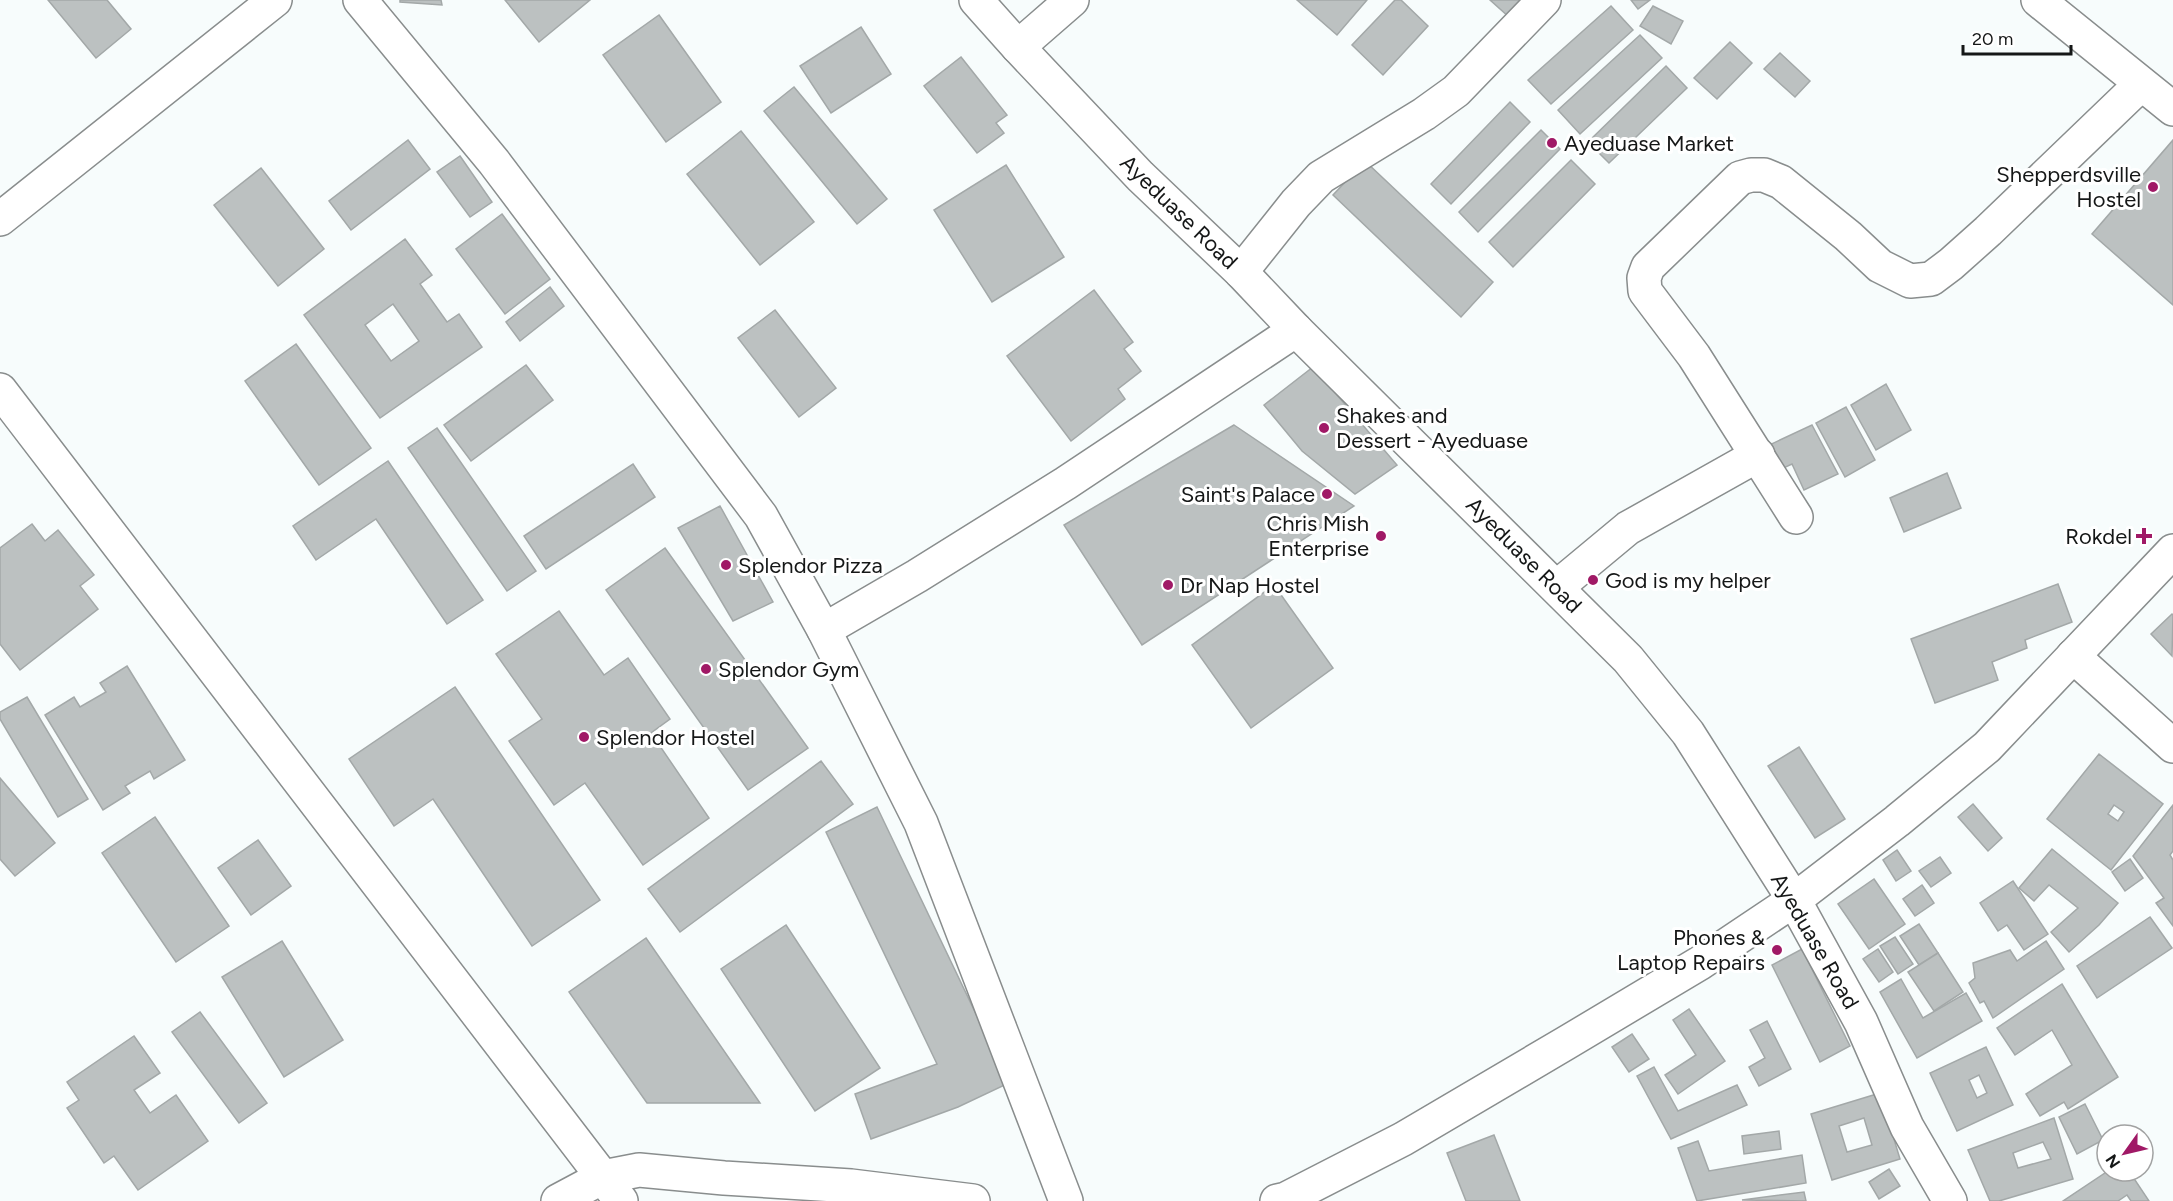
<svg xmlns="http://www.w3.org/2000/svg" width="2173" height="1201" font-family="Figtree,sans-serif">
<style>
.building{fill:#bcc1c1;stroke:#a3a8a8;stroke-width:1.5;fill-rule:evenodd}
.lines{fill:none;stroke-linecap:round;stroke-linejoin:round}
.minor-casing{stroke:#898d8d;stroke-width:36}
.minor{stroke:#fff;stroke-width:33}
.poi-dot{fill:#a01966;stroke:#fff;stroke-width:2}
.labels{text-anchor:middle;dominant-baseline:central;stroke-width:6;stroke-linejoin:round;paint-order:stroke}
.poi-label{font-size:22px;fill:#151717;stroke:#fff;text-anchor:start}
.street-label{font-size:22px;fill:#151717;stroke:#fff}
</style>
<rect width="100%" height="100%" fill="#f7fcfc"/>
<!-- building -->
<g class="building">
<polygon points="48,0 107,0 131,29 96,58"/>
<polygon points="400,0 441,0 442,5 400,2"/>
<polygon points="505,0 590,0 539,42"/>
<polygon points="1297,0 1367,0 1337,35"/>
<polygon points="1395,0 1401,0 1428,26 1383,75 1352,45"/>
<polygon points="1490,0 1523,0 1510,18"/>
<polygon points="1631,0 1650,0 1638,9"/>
<polygon points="1611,6 1633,30 1551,104 1528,80"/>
<polygon points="1653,6 1683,21 1671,44 1640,26"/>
<polygon points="659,15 721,102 666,142 603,55"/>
<polygon points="861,27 891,74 831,113 800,66"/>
<polygon points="1640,35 1662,58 1580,134 1558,110"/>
<polygon points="1730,42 1752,63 1717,99 1694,78"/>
<polygon points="1780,53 1810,81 1795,97 1764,69"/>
<polygon points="961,57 1007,115 996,123 1004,133 977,153 924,86"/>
<polygon points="1666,66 1687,88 1609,163 1588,142"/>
<polygon points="794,87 887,199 857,224 764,111"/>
<polygon points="1510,102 1530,122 1451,204 1431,184"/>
<polygon points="1541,130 1560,149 1478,232 1459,212"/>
<polygon points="741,131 814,222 760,265 687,174"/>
<polygon points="408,140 430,169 351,230 329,201"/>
<polygon points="2173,140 2173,305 2092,234"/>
<polygon points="460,156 492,202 470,217 437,172"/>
<polygon points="1571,160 1595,184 1513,267 1489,242"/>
<polygon points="1365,161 1493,282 1461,317 1333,195"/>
<polygon points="1006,165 1064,257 992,302 934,210"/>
<polygon points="261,168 324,249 278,286 214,205"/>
<polygon points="502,214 550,279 505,314 456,249"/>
<path d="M405,239L432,275L420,284L447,322L459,314L482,347L380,418L304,315ZM393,304L419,341L391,361L365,325Z"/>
<polygon points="550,287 564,306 520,341 506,322"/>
<polygon points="1094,290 1133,342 1124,349 1141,371 1118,389 1125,399 1071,441 1007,356"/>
<polygon points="775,310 836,388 799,417 738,338"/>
<polygon points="296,344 371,448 319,485 245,381"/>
<polygon points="526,365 553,400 471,461 444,425"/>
<polygon points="1313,367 1397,465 1355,494 1302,451 1264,405"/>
<polygon points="1886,384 1911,430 1876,450 1851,405"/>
<polygon points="1846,407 1875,460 1845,477 1816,423"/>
<polygon points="1234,425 1354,506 1142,645 1064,525"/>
<polygon points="1812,425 1838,474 1804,490 1792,464 1777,471 1765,447"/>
<polygon points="437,428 536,571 507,591 408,448"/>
<polygon points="388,461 483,600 447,624 376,519 316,560 293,526"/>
<polygon points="633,464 655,497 546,569 524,536"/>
<polygon points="1947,473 1961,508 1904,532 1890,498"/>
<polygon points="720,506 773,602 733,621 678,528"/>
<polygon points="32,524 45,541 58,530 94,575 80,586 98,609 20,670 0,644 0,548"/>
<polygon points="665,548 808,748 748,790 606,590"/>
<polygon points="2058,584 2072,622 2025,640 2027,648 1992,662 1998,680 1935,703 1911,639"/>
<polygon points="1274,585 1333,668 1251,728 1192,645"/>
<polygon points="559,611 604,675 628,658 670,719 651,733 709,818 643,865 585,783 554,805 509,741 542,719 496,654"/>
<polygon points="2172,614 2173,615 2172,656 2151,634"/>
<polygon points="127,666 185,760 154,779 150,771 125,786 130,793 103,810 45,715 74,697 80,707 106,692 100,683"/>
<polygon points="455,687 600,900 532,946 433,799 394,826 349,759"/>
<polygon points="27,697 88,799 58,817 0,719 0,712"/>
<polygon points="1799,747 1845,819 1815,838 1768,766"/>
<path d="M2099,754L2163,804L2111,870L2047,819ZM2114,805L2124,812L2118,821L2108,814Z"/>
<polygon points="821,761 853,804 680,932 648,889"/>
<polygon points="0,778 55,843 15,876 0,859"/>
<polygon points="1973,804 2002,838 1988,851 1958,817"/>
<polygon points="2173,805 2173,851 2170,855 2173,860 2173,926 2156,903 2164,898 2133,856"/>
<polygon points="877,807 1009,1083 958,1107 871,1139 855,1094 937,1064 826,832"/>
<polygon points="155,817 229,926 176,962 102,853"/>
<polygon points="258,840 291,886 251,915 218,868"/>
<polygon points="2052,849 2118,903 2099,925 2069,952 2051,932 2078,908 2049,885 2034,901 2019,888"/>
<polygon points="1897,850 1911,871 1896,881 1883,860"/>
<polygon points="1940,857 1951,873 1931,887 1919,871"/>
<polygon points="2130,859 2143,878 2125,891 2112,872"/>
<polygon points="1874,879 1905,924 1869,949 1838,904"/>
<polygon points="2013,881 2048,934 2024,950 2007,925 1998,931 1980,903"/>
<polygon points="1922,885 1934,903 1915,916 1903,899"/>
<polygon points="2150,917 2172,948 2097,998 2077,966"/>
<polygon points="1919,924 1938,953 1919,965 1900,936"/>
<polygon points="786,925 880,1068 815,1111 721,969"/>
<polygon points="1895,937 1913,964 1898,974 1880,946"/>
<polygon points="646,938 760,1103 647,1103 569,992"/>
<polygon points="282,941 343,1040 284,1077 222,977"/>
<polygon points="2046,941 2064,969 1993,1018 1984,1001 1980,1003 1969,983 1975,978 1973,963 2010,950 2017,961"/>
<polygon points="1802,949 1850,1046 1820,1062 1772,965"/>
<polygon points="1878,949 1893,972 1879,982 1863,959"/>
<polygon points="1938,953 1963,992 1934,1011 1908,972"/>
<polygon points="1901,979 1923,1018 1966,993 1982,1021 1917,1058 1880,992"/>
<polygon points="2062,984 2118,1077 2068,1109 2064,1102 2040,1116 2026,1094 2072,1065 2052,1030 2015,1055 1997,1028"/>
<polygon points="1689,1009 1725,1061 1678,1094 1665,1075 1696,1055 1673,1020"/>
<polygon points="200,1012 267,1103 239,1123 172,1032"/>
<polygon points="1767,1021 1791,1069 1759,1086 1749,1067 1765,1058 1750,1030"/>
<polygon points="1632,1034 1649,1059 1629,1072 1612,1047"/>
<polygon points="134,1036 160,1073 134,1090 150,1113 176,1095 208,1141 138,1190 114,1156 104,1163 67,1108 79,1100 67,1082"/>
<path d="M1986,1047L2013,1105L1957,1131L1930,1073ZM1979,1075L1987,1093L1977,1098L1969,1080Z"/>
<polygon points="1654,1067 1678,1111 1737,1085 1747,1105 1671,1139 1637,1076"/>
<path d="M1880,1093L1900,1159L1832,1180L1811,1114ZM1864,1118L1872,1145L1847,1152L1839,1126Z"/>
<polygon points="2085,1104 2103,1140 2077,1154 2059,1117"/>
<path d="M2054,1118L2073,1179L1999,1201H1990L1968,1150ZM2043,1142L2051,1159L2018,1168L2013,1153Z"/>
<polygon points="1779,1131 1781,1149 1744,1154 1742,1136"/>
<polygon points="1494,1135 1520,1201 1466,1201 1447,1153"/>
<polygon points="1698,1141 1709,1171 1802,1155 1806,1183 1697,1201 1678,1148"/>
<polygon points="1889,1169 1900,1186 1879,1199 1869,1182"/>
<polygon points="2108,1171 2129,1171 2149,1201 2131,1201 2127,1195 2118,1201 2063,1201"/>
<polygon points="1804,1192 1806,1201 1742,1200"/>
</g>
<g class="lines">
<defs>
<g id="minor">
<polyline points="360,0 494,162 761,516 824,630 921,823 1066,1201"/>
<polyline points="976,0 1018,47 1140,176 1241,272 1296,330 1628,659 1688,733 1794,900 1861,1022 1907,1127 1950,1201"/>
<polyline points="2038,0 2173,109"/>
<polyline points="1018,47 1072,0"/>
<polyline points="0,219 275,0"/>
<polyline points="1241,272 1296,203 1321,177 1424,114 1456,91 1544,0"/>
<polyline points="0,390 621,1201"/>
<polyline points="1796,517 1694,356 1645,291 1644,278 1648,267 1740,178 1751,175 1764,175 1781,182 1848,236 1880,266 1910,281 1931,279 1951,264 1988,231 2141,84"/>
<polyline points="1557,587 1628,528 1758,455"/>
<polyline points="824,630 917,576 1066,483 1296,330"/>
<polyline points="2073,656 2173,746"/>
<polyline points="558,1201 603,1177 639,1170 724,1178 851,1186 973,1201"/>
<polyline points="1277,1201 1286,1199 1403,1139 1566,1043 1700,963 1794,900 1897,821 1987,747 2173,551"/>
</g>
</defs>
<!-- minor casing -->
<use href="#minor" class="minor-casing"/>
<!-- minor -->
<use href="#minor" class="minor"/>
</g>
<!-- markers -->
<g class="poi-dot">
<circle cx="1552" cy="143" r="6"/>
<circle cx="2153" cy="187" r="6"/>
<circle cx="1324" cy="428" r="6"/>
<circle cx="1327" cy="494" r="6"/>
<circle cx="1381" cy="536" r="6"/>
<path d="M2141 527h6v6h6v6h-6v6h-6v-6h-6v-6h6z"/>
<circle cx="726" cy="565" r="6"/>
<circle cx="1593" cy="580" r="6"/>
<circle cx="1168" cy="585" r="6"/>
<circle cx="706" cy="669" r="6"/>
<circle cx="584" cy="737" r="6"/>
<circle cx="1777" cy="950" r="6"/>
</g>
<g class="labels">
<!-- poi labels -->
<g class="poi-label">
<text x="1564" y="143">Ayeduase Market</text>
<text x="2141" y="174" text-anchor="end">Shepperdsville<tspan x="2141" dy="25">Hostel</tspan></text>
<text x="1336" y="415">Shakes and<tspan x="1336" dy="25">Dessert - Ayeduase</tspan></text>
<text x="1315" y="494" text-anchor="end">Saint's Palace</text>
<text x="1369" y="523" text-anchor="end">Chris Mish<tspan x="1369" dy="25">Enterprise</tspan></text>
<text x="2132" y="536" text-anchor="end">Rokdel</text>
<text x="738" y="565">Splendor Pizza</text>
<text x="1605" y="580">God is my helper</text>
<text x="1180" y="585">Dr Nap Hostel</text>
<text x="718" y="669">Splendor Gym</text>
<text x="596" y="737">Splendor Hostel</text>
<text x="1765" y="937" text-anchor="end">Phones &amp;<tspan x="1765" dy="25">Laptop Repairs</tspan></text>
</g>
<!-- street labels -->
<g class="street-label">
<text transform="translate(1179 212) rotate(44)">Ayeduase Road</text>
<text transform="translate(1524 555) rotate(45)">Ayeduase Road</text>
<text transform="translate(1815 941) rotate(60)">Ayeduase Road</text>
</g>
</g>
<!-- north arrow -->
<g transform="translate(2125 1153) rotate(236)"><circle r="28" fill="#ffffff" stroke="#a1a2a2" stroke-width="1.5"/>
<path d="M0-4.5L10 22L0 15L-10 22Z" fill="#a01966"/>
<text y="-9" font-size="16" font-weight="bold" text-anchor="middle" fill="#151717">N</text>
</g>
<!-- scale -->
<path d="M1963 45v9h108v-9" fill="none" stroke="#151717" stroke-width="3"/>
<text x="1972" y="45" font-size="18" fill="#151717" stroke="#ffffff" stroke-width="4.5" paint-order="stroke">20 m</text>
</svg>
